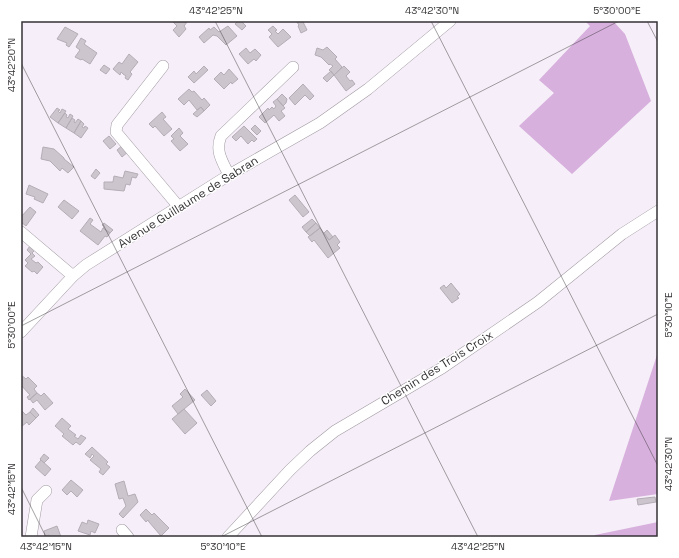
<svg xmlns="http://www.w3.org/2000/svg" width="679" height="558" viewBox="0 0 679 558" font-family="'Space Grotesk',sans-serif">
  <style>
    .green { fill: #d7b0dd }
    .building { fill: #ccc5ce; stroke: #b5adb6 }
    .lines { fill: none; stroke-linecap: round; stroke-linejoin: round }
    .minor-casing { stroke: #a099a1; stroke-width: 12 }
    .minor { stroke: #fff; stroke-width: 11 }
    .ticks { fill: none; stroke: #353235; stroke-width: 1; stroke-opacity: 0.45 }
    .labels { text-anchor: middle; dominant-baseline: central; stroke-width: 3; stroke-linejoin: round; paint-order: stroke }
    .street-label { font-size: 12px; fill: #353235; stroke: #fff }
    .neatline { fill: none; stroke: #353235; stroke-width: 1.5 }
    .ticks-label { font-size: 10px; text-anchor: middle; fill: #353235 }
  </style>
  <rect width="100%" height="100%" fill="#f6eef8"/>
  <!-- green -->
  <path class="green" d="M585,21H613L625,34L651,101L572,174L519,126L554,93L539,80L590,26Z
    M658,352V494L609,501Z
    M658,522V537H594L595,535Z"/>
  <!-- building -->
  <path class="building" d="M172,21L187,22L184,26L186,29L179,37L173,30L177,26Z
    M238,21H241L246,26L242,30L235,24Z
    M296,21H305L303,22L307,30L301,33L298,26L299,25Z
    M228,26L237,36L226,45L217,36L213,35L204,43L199,37L209,28L210,30L214,27L219,32Z
    M273,26L277,30L275,31L278,34L283,29L291,37L278,47L269,37L272,34L268,30Z
    M65,27L78,34L69,47L66,45L67,43L57,39Z
    M81,38L86,41L84,44L97,53L90,64L82,59L81,60L75,57L80,50L76,47Z
    M327,47L337,57L335,59L342,67L334,75L329,70L333,66L330,64L329,65L321,57L315,55L317,48L323,50Z
    M246,48L250,53L255,49L261,55L256,61L254,59L248,64L239,54Z
    M129,54L138,62L130,72L132,74L128,80L125,78L126,76L123,74L121,72L120,75L113,69L119,62L122,64Z
    M104,65L110,69L106,74L100,70Z
    M204,66L208,70L194,83L188,77L194,71L196,74Z
    M344,66L350,72L346,76L350,81L352,80L355,84L346,91L334,75Z
    M229,69L238,79L232,84L231,82L224,89L214,79L221,72L224,75Z
    M331,71L334,75L327,82L323,78Z
    M303,84L314,96L310,100L305,95L295,105L289,98Z
    M189,89L192,92L194,91L202,100L204,98L210,105L204,111L201,107L197,110L189,100L184,105L178,99Z
    M282,94L287,99L286,103L283,106L277,99Z
    M277,99L285,108L281,111L285,116L279,121L274,115L265,123L259,117L268,108L269,110L272,107L274,109L276,106L273,102Z
    M201,107L204,111L197,117L193,114Z
    M57,108L60,110L58,111L60,113L62,109L66,111L58,123L50,117Z
    M162,112L166,117L163,119L172,129L164,136L155,126L153,128L149,124Z
    M65,113L67,115L66,117L68,118L70,114L73,116L66,128L58,123Z
    M72,118L75,120L74,122L75,123L78,119L81,121L74,133L66,128Z
    M81,121L84,124L82,127L84,128L85,126L88,128L81,138L74,133Z
    M255,125L261,131L257,135L251,129Z
    M244,126L257,139L254,142L252,140L248,144L241,136L236,141L232,137Z
    M179,128L183,133L180,136L188,144L180,151L171,141L174,139L171,136Z
    M109,136L116,144L110,149L103,141Z
    M123,145L129,151L122,157L117,150Z
    M43,147L54,149L64,158V159L74,167L68,173L62,168L60,171L50,161L41,159Z
    M96,169L100,173L95,179L91,176Z
    M125,171L138,174L136,178L132,177L130,185L126,184L124,191L104,189V182H113L114,176L123,178Z
    M29,185L48,194L43,203L34,199L35,197L26,194Z
    M295,195L309,212L303,217L289,200Z
    M64,200L79,211L72,219L58,207Z
    M30,207L36,212L26,226L21,222V217Z
    M90,218L93,220L90,224L101,232L103,228L110,233L107,237L105,236L98,245L80,231Z
    M312,219L316,223L306,232L302,227Z
    M104,223L113,230L110,233L103,228L104,227L102,225Z
    M316,223L320,228L310,236L306,232Z
    M320,228L329,240L335,235L340,242L337,245L340,248L328,258L314,240L312,242L308,237Z
    M327,230L333,237L329,240L324,233Z
    M30,246L35,250L32,253L35,256L31,259L36,263L38,262L43,267L37,274L34,271L32,272L25,266L28,263L25,260L31,254L27,250Z
    M451,283L460,294L457,297L459,298L452,303L440,288L444,285L446,288Z
    M21,375L26,379L28,377L37,386L34,389L37,393L29,400L27,397L30,395L21,385Z
    M185,389L195,400L178,414L172,406L183,397L180,394Z
    M207,390L216,401L211,406L201,395Z
    M37,393L41,396L44,393L53,403L45,410L37,400L33,403L30,399Z
    M33,408L39,415L36,418L30,412Z
    M184,409L197,423L185,434L172,419Z
    M21,410L26,415L30,412L36,418L29,425L27,422L21,427Z
    M62,418L71,426L68,429L76,435L74,436L78,439L81,435L86,438L80,445L76,442L73,445L62,436L64,434L55,426Z
    M92,447L108,462L106,464L110,467L103,475L99,472L101,469L90,460L94,456L92,454L90,458L85,454Z
    M44,454L49,458L44,463L40,459Z
    M41,460L51,469L45,476L35,467Z
    M71,480L83,490L77,497L71,491L67,495L62,490Z
    M124,481L128,496L135,494L138,502L123,518L119,514L126,506L123,498L119,499L115,484Z
    M655,497L656,502L638,505L637,499Z
    M146,509L152,515L154,513L169,528L161,536L149,522L148,520L146,522L140,515Z
    M88,520L99,524L95,533L91,531L90,535L78,531L82,522L87,524Z
    M57,526L61,537H50L49,535L45,536L44,531Z"/>
  <g class="lines">
    <defs>
      <path id="minor" d="M163,66L117,125L116,132L179,207
        M229,175C222,161 215,151 221,136L293,67
        M21,232L73,276
        M21,332L73,276L86,265L229,175L320,123L368,89L450,21
        M122,530L128,537
        M31,537L37,500L46,491
        M228,537L290,470L310,451L335,431L442,368L538,302L622,234L658,211"/>
    </defs>
    <!-- minor casing -->
    <use href="#minor" class="minor-casing"/>
    <!-- minor -->
    <use href="#minor" class="minor"/>
  </g>
  <!-- ticks -->
  <path class="ticks" d="M215,21L478,537M431,21L658,466M647,21L658,42M21,63L262,537M21,326L619,21M21,487L46,537M221,537L658,314"/>
  <g class="labels">
    <!-- street labels -->
    <g class="street-label">
      <text transform="translate(188 202) rotate(-32)">Avenue Guillaume de Sabran</text>
      <text transform="translate(437 368) rotate(-32)">Chemin des Trois Croix</text>
    </g>
  </g>
  <!-- border -->
  <rect width="679" height="558" fill="none" stroke="#ffffff" stroke-width="44"/>
  <rect x="22" y="22" width="635" height="514" class="neatline"/>
  <g class="ticks-label">
    <text x="216" y="14">43°42'25"N</text>
    <text x="432" y="14">43°42'30"N</text>
    <text x="617" y="14">5°30'00"E</text>
    <text transform="translate(11 65) rotate(-90)" y="4">43°42'20"N</text>
    <text transform="translate(668 315) rotate(-90)" y="4">5°30'10"E</text>
    <text transform="translate(11 325) rotate(-90)" y="4">5°30'00"E</text>
    <text transform="translate(668 464) rotate(-90)" y="4">43°42'30"N</text>
    <text transform="translate(11 489) rotate(-90)" y="4">43°42'15"N</text>
    <text x="46" y="550">43°42'15"N</text>
    <text x="223" y="550">5°30'10"E</text>
    <text x="478" y="550">43°42'25"N</text>
  </g>
</svg>
